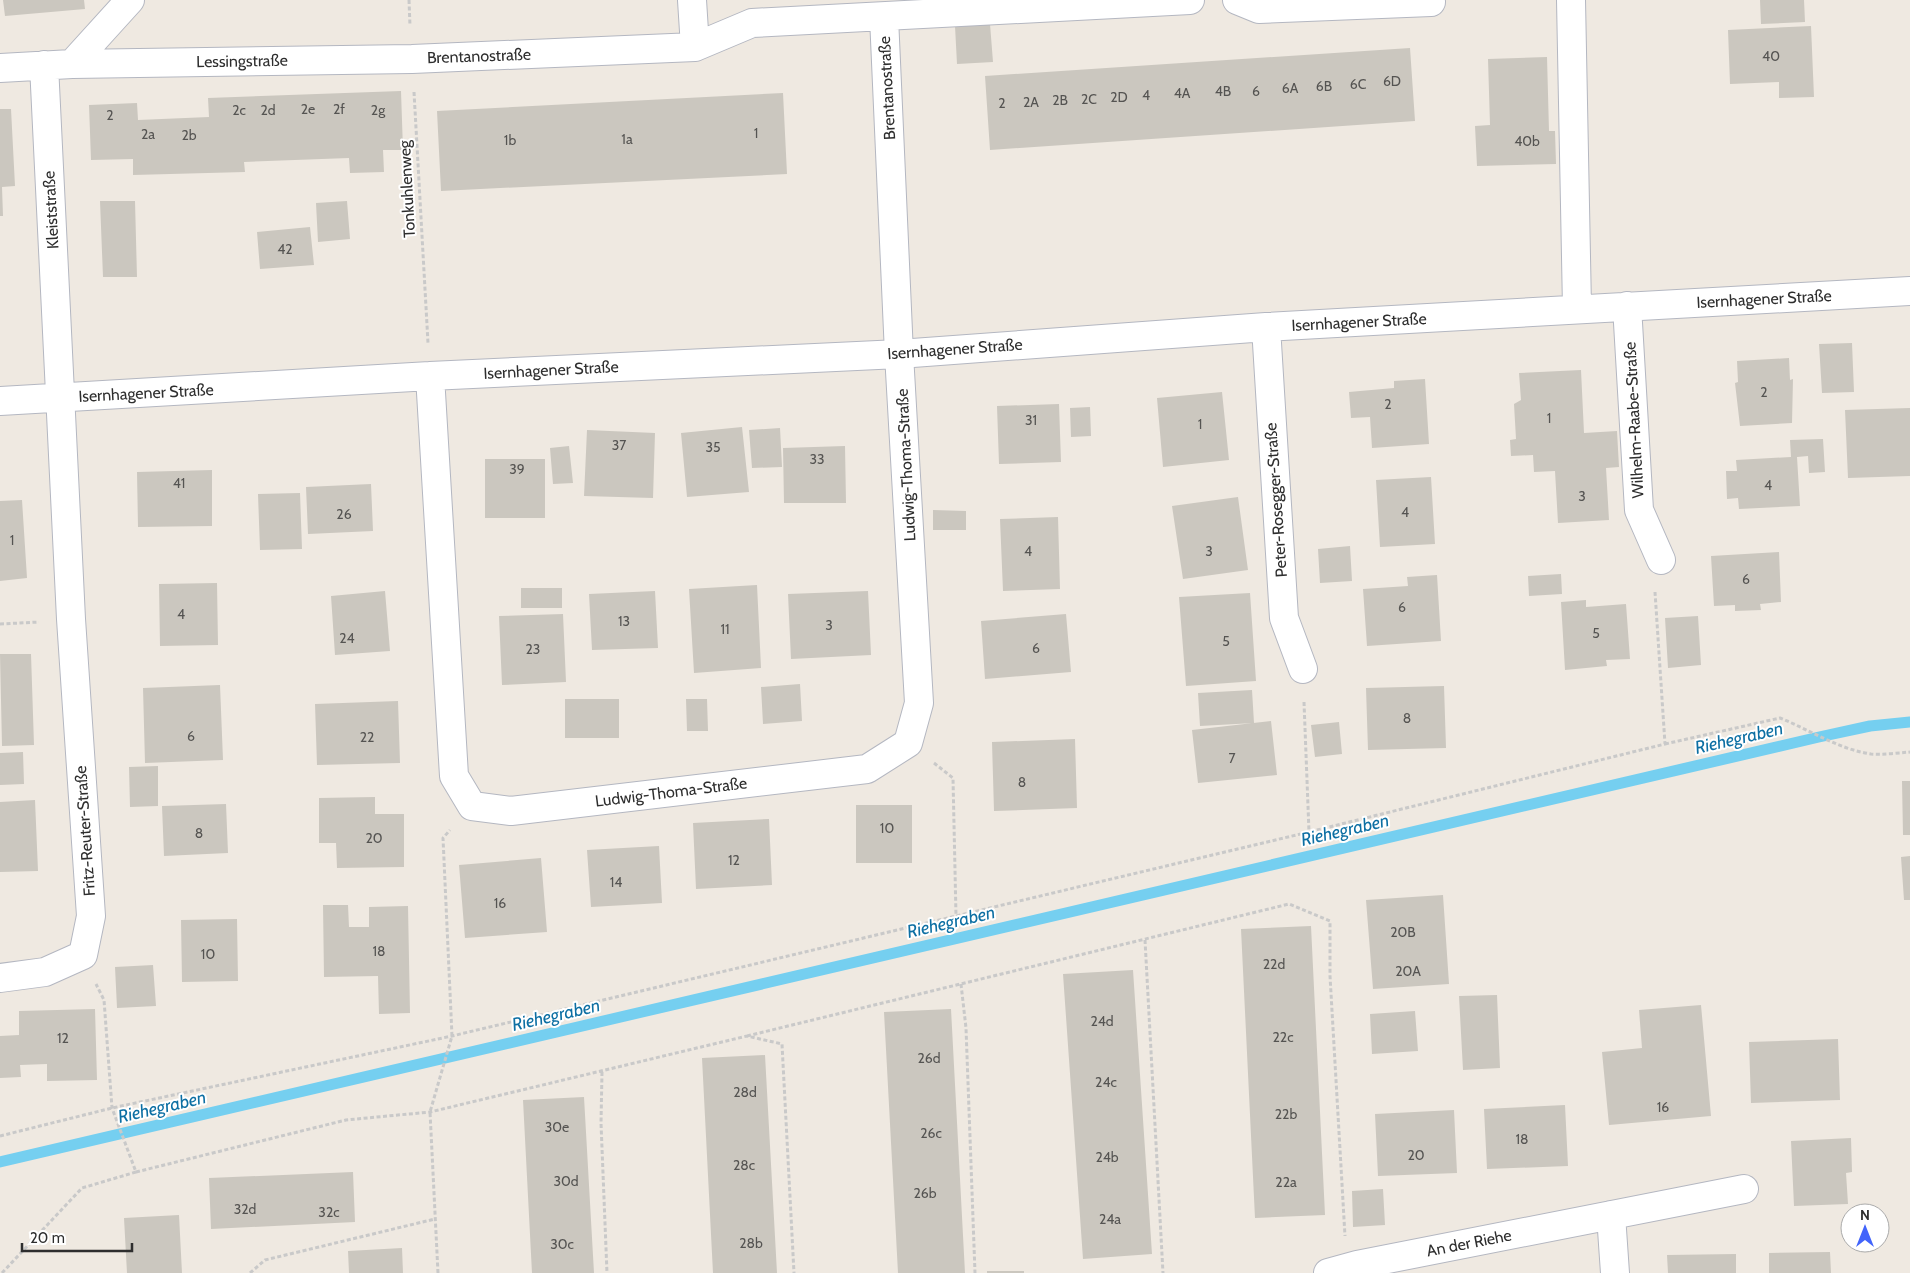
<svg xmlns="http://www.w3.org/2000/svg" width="1910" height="1273" viewBox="0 0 1910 1273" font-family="Cabin,sans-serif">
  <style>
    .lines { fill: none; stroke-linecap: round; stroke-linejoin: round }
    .stream { stroke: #75cff0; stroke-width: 11 }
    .building { fill: #cbc7bf }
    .minor-casing { stroke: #b4b7c1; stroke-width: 30 }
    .path { stroke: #c9c9c9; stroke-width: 3; stroke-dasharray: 4 2.5; stroke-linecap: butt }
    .minor { stroke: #fff; stroke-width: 28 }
    .labels { text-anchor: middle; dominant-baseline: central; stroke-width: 4; stroke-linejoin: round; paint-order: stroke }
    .number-label { font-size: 14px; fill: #555452 }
    .street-label { font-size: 16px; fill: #2e2e2e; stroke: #fff }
    .water-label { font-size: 18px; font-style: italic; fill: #0d6fa3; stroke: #fff }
  </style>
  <rect width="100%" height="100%" fill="#efe9e1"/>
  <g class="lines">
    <!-- stream -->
    <path class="stream" d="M0,1162L1819,737L1870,726L1910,722"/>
  </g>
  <!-- building -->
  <path class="building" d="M3,0H84L85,9L5,16Z
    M1760,0H1804L1805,22L1761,24Z
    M990,24L993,62L957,64L955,26Z
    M1811,26L1814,97L1779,98V82L1730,84L1728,30Z
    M1410,48L1415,121L990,150L985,76Z
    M1547,57L1549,131H1555L1556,164L1477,166L1475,126L1490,125L1488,59Z
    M401,91L403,150H383L384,172L350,173L349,158L244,162L245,172L133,175V159L91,160L89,105L137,103L138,120L209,117L208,98Z
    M783,93L787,174L441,191L437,111Z
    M0,109H11L15,186L2,187L3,216H0Z
    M100,201H135L137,277H103Z
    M347,201L350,239L318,242L316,203Z
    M310,227L314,265L260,269L257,232Z
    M1852,343L1854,392L1822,393L1819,344Z
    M1789,358L1790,380L1793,379L1792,423L1740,426L1735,383L1738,382L1737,361Z
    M1581,370L1584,433L1617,431L1619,467L1606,468L1609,520L1558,523L1555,471L1534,472L1533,455L1511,456L1510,440L1516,439L1514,404L1521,400L1519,373Z
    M1425,379L1429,444L1372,448L1370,417L1351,418L1349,392L1394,388V381Z
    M1222,392L1229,460L1163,467L1157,398Z
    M1059,404L1061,462L999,464L997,406Z
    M1090,407L1091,436L1071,437L1070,408Z
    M1910,408V476L1848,478L1845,410Z
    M742,427L749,492L687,497L681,433Z
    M780,428L782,467L752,468L749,430Z
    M587,430L655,433L653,498L584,496Z
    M1823,439L1825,472L1809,473L1808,456L1797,457L1800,506L1739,509L1738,498L1727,499L1726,471H1737L1736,460L1791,457L1790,440Z
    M569,446L573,483L553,484L550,448Z
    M845,446L846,503H784L783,448Z
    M485,459H545V518H485Z
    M212,470V526L138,527L137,472Z
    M1431,477L1435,544L1380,547L1376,480Z
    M371,484L373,531L308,534L306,487Z
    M300,493L302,549L260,550L258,494Z
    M1238,497L1248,570L1183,579L1172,506Z
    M22,500L27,578L0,581V501Z
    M933,510L966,511V530H933Z
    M1058,517L1060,589L1003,591L1000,519Z
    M1350,546L1352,581L1320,583L1318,549Z
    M1779,552L1781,602L1760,604L1761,610L1735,611V605L1714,606L1711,556Z
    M1561,574L1562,594L1529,596L1528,576Z
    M1437,575L1441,641L1367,646L1363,589L1408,586L1407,577Z
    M217,583L218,645L160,646L159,584Z
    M757,585L761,668L694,673L689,589Z
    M521,588H562V608H521Z
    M385,591L390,651L335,655L331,596Z
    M655,591L658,648L592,650L589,594Z
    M868,591L871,655L791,659L788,594Z
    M1250,593L1256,681L1186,686L1179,597Z
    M1586,600V607L1626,604L1630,659L1606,660L1607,666L1565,670L1561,602Z
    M563,614L566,682L502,685L499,616Z
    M1066,614L1071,672L985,679L981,621Z
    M1698,616L1701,665L1668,668L1665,618Z
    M0,654H31L34,745L2,746Z
    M800,684L802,721L763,724L761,687Z
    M220,685L223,760L145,763L143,688Z
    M1444,686L1446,748L1368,750L1366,688Z
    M1252,690L1254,723L1200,726L1198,693Z
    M565,699H619V738H565Z
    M686,699H707L708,731H687Z
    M398,701L400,763L317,765L315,704Z
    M1271,721L1277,775L1198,783L1192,730Z
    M1339,722L1342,754L1315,757L1311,725Z
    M1075,739L1077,808L994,811L992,742Z
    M23,752L24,784L0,785V753Z
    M158,766V806L130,807L129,767Z
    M1902,781H1910V835H1903Z
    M375,797V814H404V867L337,868L336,843H319V798Z
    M35,800L38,871L0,872V802Z
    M226,804L228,853L164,856L162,806Z
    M856,805H912V863H856Z
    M769,819L772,885L696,889L693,823Z
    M659,846L662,903L591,907L587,850Z
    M1910,856V900H1904L1901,857Z
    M541,858L547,932L465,938L459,865Z
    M1443,895L1449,984L1373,989L1366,900Z
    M323,905H348L349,927H369V907L408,906L410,1013L379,1014L378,976L324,977Z
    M237,919L238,981L182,982L181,920Z
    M1311,926L1325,1215L1255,1218L1241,929Z
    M153,965L156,1006L117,1008L115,967Z
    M1133,970L1152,1254L1083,1259L1063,974Z
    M1497,995L1500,1068L1463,1070L1459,996Z
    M1701,1005L1711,1116L1609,1125L1602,1052L1642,1048L1639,1010Z
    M95,1009L97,1080L47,1081V1064L20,1065L21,1077L0,1078V1036L19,1035V1011Z
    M951,1009L965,1273H898L884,1012Z
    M1415,1011L1418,1051L1372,1054L1370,1014Z
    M1838,1039L1840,1100L1751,1103L1749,1042Z
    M765,1055L777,1273H713L702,1058Z
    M584,1097L594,1273H532L523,1100Z
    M1565,1105L1568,1166L1487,1169L1484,1109Z
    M1454,1110L1457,1173L1378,1176L1375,1114Z
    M1851,1138L1852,1172L1846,1173L1848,1204L1794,1206L1791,1141Z
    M353,1172L355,1222L211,1229L209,1178Z
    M1383,1189L1385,1225L1353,1227L1352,1191Z
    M179,1215L182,1273H127L124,1218Z
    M402,1248L403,1273H349L348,1251Z
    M1830,1252L1831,1273H1769V1253Z
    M1736,1254V1273H1668L1667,1255Z
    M987,1271H1024V1273H987Z"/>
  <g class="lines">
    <defs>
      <path id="minor" d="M692,0L695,47
        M1237,0L1259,9L1431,2
        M1571,0L1577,308
        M72,64L130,0
        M0,68L72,64L412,59L695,47L752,23L1190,0
        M1627,306L1639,510L1661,560
        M1266,327L1284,618L1303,669
        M430,376L454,776L472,806L511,811L867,769L908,743L919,703L899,354L884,17
        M0,401L430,376L899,354L1266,327L1910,291
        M0,978L45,972L83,955L91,916L71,619L44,65
        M1611,1215L1615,1273
        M1328,1273L1357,1265L1744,1189"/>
    </defs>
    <!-- minor casing -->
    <use href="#minor" class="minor-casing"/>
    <!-- path -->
    <path class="path" d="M409,0L410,26
      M414,92L428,343
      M0,624L39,622
      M1304,702L1309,832
      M1665,744L1780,718C1810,730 1838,749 1871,754C1883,755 1898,753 1910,752
      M934,763L953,778L956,916
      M1145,940L1163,1273
      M961,984L966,1028L975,1273
      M747,1036L1289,904L1330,921V976L1345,1236
      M602,1072L601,1123L607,1273
      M0,1136L112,1108L452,1036L1309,832L1665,744L1655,592
      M136,1172L346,1120L430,1112L747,1036L782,1044L794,1273
      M2,1273L82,1188L136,1172L112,1108L104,1000L96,984
      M250,1273L265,1260L435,1219
      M438,1273L430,1112L452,1036L443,838L450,830"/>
    <!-- minor -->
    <use href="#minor" class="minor"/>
  </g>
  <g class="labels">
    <!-- number labels -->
    <g class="number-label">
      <text x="1771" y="56">40</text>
      <text x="1392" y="81">6D</text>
      <text x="1358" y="84">6C</text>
      <text x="1324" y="86">6B</text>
      <text x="1290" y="88">6A</text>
      <text x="1223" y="91">4B</text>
      <text x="1256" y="91">6</text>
      <text x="1182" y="93">4A</text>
      <text x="1146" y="95">4</text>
      <text x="1119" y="97">2D</text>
      <text x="1089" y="99">2C</text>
      <text x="1060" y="100">2B</text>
      <text x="1031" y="102">2A</text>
      <text x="1002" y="103">2</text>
      <text x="308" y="109">2e</text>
      <text x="339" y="109">2f</text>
      <text x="239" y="110">2c</text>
      <text x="268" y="110">2d</text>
      <text x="378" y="110">2g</text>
      <text x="110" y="115">2</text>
      <text x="756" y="133">1</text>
      <text x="148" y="134">2a</text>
      <text x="189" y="135">2b</text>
      <text x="627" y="139">1a</text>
      <text x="510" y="140">1b</text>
      <text x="1527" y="141">40b</text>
      <text x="285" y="249">42</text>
      <text x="1764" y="392">2</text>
      <text x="1388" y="404">2</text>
      <text x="1549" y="418">1</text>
      <text x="1031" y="420">31</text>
      <text x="1200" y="424">1</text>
      <text x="619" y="445">37</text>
      <text x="713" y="447">35</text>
      <text x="817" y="459">33</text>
      <text x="517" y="469">39</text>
      <text x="179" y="483">41</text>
      <text x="1768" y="485">4</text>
      <text x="1582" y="496">3</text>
      <text x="1405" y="512">4</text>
      <text x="344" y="514">26</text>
      <text x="12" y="540">1</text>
      <text x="1028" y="551">4</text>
      <text x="1209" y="551">3</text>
      <text x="1746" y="579">6</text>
      <text x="1402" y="607">6</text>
      <text x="181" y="614">4</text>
      <text x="624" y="621">13</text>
      <text x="829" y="625">3</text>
      <text x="725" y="629">11</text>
      <text x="1596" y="633">5</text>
      <text x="347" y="638">24</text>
      <text x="1226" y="641">5</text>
      <text x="1036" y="648">6</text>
      <text x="533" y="649">23</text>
      <text x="1407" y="718">8</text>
      <text x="191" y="736">6</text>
      <text x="367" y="737">22</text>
      <text x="1232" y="758">7</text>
      <text x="1022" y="782">8</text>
      <text x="887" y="828">10</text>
      <text x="199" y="833">8</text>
      <text x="374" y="838">20</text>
      <text x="734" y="860">12</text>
      <text x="616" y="882">14</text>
      <text x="500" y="903">16</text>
      <text x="1403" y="932">20B</text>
      <text x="379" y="951">18</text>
      <text x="208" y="954">10</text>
      <text x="1274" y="964">22d</text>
      <text x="1408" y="971">20A</text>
      <text x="1102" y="1021">24d</text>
      <text x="1283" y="1037">22c</text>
      <text x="63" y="1038">12</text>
      <text x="929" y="1058">26d</text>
      <text x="1106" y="1082">24c</text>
      <text x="745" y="1092">28d</text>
      <text x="1663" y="1107">16</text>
      <text x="1286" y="1114">22b</text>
      <text x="557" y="1127">30e</text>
      <text x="931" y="1133">26c</text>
      <text x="1522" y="1139">18</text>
      <text x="1416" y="1155">20</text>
      <text x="1107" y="1157">24b</text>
      <text x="744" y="1165">28c</text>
      <text x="566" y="1181">30d</text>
      <text x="1286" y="1182">22a</text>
      <text x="925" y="1193">26b</text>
      <text x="245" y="1209">32d</text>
      <text x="329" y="1212">32c</text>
      <text x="1110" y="1219">24a</text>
      <text x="751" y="1243">28b</text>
      <text x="562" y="1244">30c</text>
    </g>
    <!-- street labels -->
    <g class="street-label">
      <text transform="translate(479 56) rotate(-2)">Brentanostraße</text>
      <text transform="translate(242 61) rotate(-1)">Lessingstraße</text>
      <text transform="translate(887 88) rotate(-93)">Brentanostraße</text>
      <text transform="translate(407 189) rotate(-93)">Tonkuhlenweg</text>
      <text transform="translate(51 210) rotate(-93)">Kleiststraße</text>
      <text transform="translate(1764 299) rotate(-3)">Isernhagener Straße</text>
      <text transform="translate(1359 322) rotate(-3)">Isernhagener Straße</text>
      <text transform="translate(955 349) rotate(-4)">Isernhagener Straße</text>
      <text transform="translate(551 370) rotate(-3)">Isernhagener Straße</text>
      <text transform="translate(146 393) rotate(-3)">Isernhagener Straße</text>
      <text transform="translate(1634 420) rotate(-93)">Wilhelm-Raabe-Straße</text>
      <text transform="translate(906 465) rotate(-93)">Ludwig-Thoma-Straße</text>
      <text transform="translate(1276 500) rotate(-94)">Peter-Rosegger-Straße</text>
      <text transform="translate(671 792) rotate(-7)">Ludwig-Thoma-Straße</text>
      <text transform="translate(85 831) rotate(-94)">Fritz-Reuter-Straße</text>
      <text transform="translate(1469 1243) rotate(-11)">An der Riehe</text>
    </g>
    <!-- water labels -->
    <g class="water-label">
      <text transform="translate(1739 738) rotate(-13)">Riehegraben</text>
      <text transform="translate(1345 830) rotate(-13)">Riehegraben</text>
      <text transform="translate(951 922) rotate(-13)">Riehegraben</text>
      <text transform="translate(556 1015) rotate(-13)">Riehegraben</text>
      <text transform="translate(162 1107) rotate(-13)">Riehegraben</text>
    </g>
  </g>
  <!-- north arrow -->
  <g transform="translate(1865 1228)"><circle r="24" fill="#ffffff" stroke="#ababab"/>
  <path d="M0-4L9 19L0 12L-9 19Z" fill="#4264fb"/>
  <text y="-8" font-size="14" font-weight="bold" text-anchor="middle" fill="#2e2e2e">N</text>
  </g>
  <!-- scale -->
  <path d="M22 1243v8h110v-8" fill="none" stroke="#2e2e2e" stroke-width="2.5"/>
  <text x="30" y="1243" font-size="15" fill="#2e2e2e" stroke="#ffffff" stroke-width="4" paint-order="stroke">20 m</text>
</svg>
